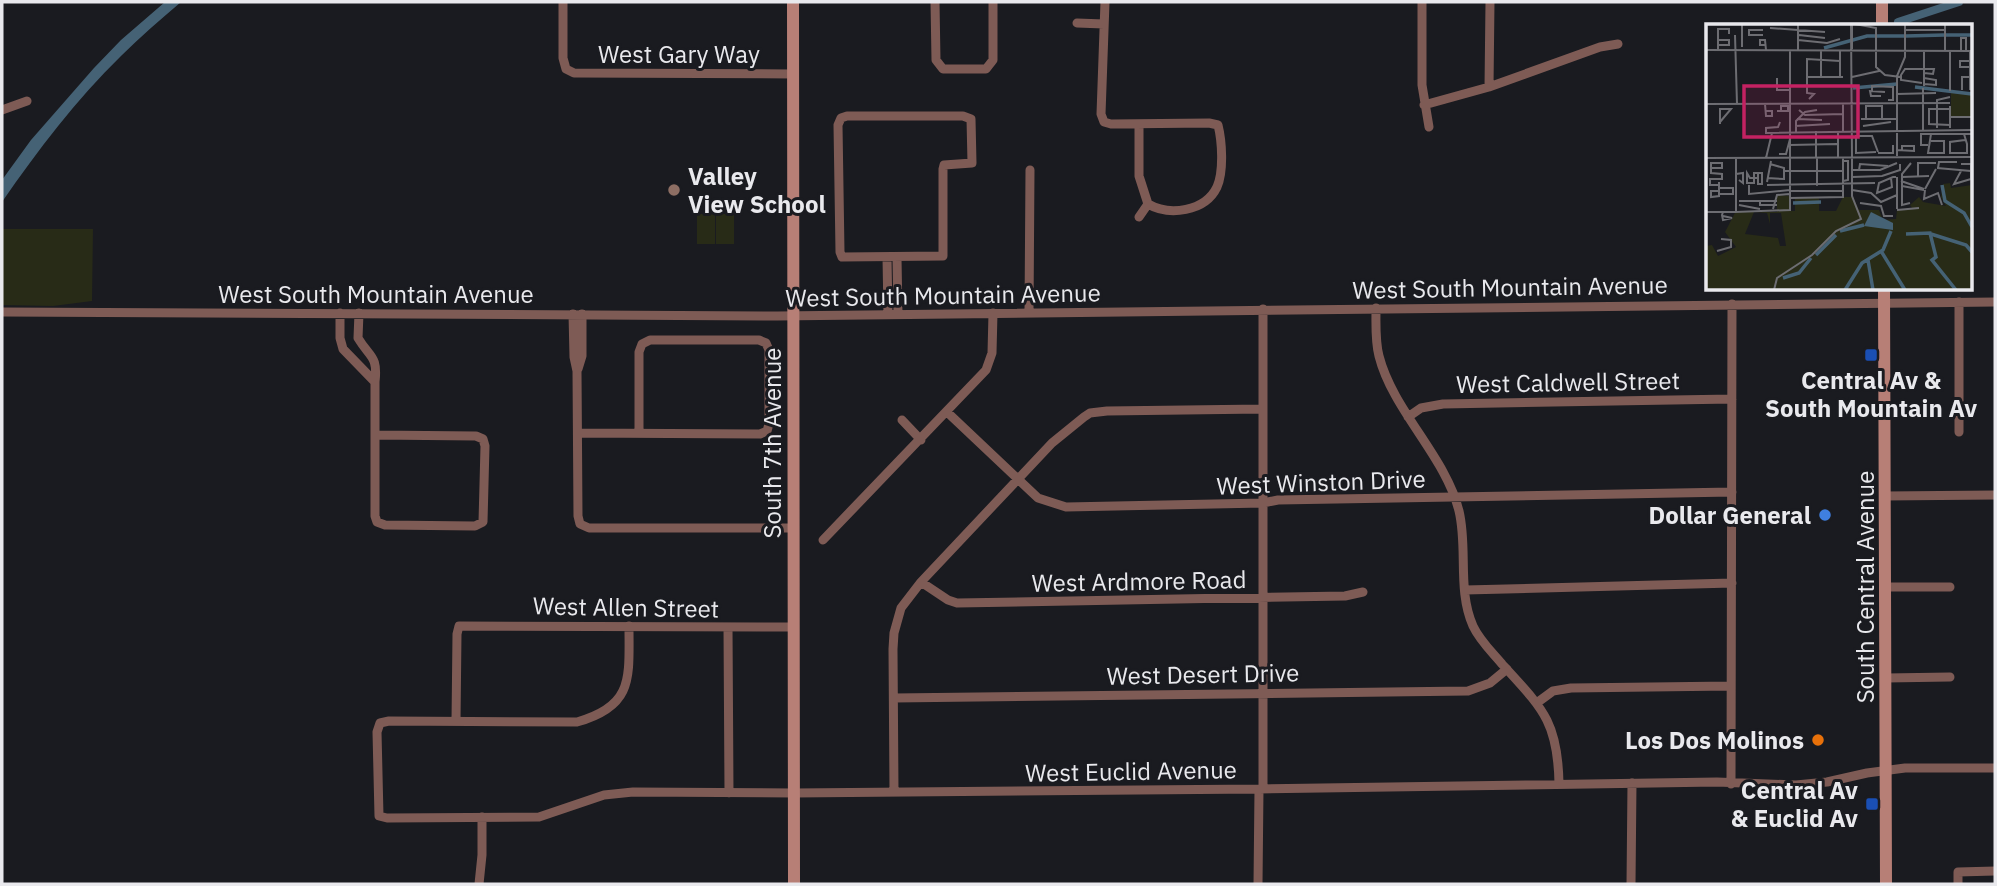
<svg xmlns="http://www.w3.org/2000/svg" width="1997" height="886" viewBox="0 0 1997 886" font-family="'IBM Plex Sans',sans-serif">
  <style>
    .green { fill: #282b17 }
    .water { fill: #456275 }
    .lines { fill: none; stroke-linecap: round; stroke-linejoin: round }
    .canal { stroke: #456275; stroke-width: 8 }
    .street { stroke: #7e5b55; stroke-width: 9 }
    .secondary { stroke: #b77f76; stroke-width: 12 }
    .education-dot { fill: #8d6e63; stroke: #1a1b20; stroke-width: 2.5 }
    .transit-dot { fill: #1a4fb4; stroke: #1a1b20; stroke-width: 2.5 }
    .shop-dot { fill: #3f7fe0; stroke: #1a1b20; stroke-width: 2.5 }
    .food-dot { fill: #e8710a; stroke: #1a1b20; stroke-width: 2.5 }
    .labels { text-anchor: middle; dominant-baseline: central; stroke-width: 6; stroke-linejoin: round; paint-order: stroke }
    .street-label { font-size: 24px; fill: #e9e9ed; stroke: #1a1b20 }
    .poi-label { font-size: 24px; font-weight: bold; fill: #e9e9ed; stroke: #1a1b20; text-anchor: end }
    .inset-river { fill: none; stroke: #456275; stroke-width: 3.5 }
    .inset-road { fill: none; stroke: #6d6d72; stroke-width: 2 }
    .view { fill: #c42262; fill-opacity: 0.15; stroke: #c42262; stroke-width: 3.5 }
    .inset-edge { fill: none; stroke: #e9e9ed; stroke-width: 3.5 }
  </style>
  <rect width="100%" height="100%" fill="#1a1b20"/>
  <!-- green -->
  <path class="green" d="M697,214H715V244H697Z
    M716,214H734V244H716Z
    M2,229H93L92,301L53,306L2,305Z"/>
  <!-- water -->
  <path class="water" d="M165,2H181C161,19 140,37 121,56C76,100 38,150 2,202V180L31,140L94,68L121,40Z"/>
  <g class="lines">
    <!-- canal -->
    <path class="canal" d="M1898,22L1959,2"/>
    <!-- street -->
    <path class="street" d="M563,2V58L566,69L574,73L793,74
      M935,2L936,60L943,69H986L993,60V2
      M1105,2L1101,114L1104,122L1111,124L1209,123L1218,125C1222,141 1224,171 1217,187C1205,212 1169,216 1148,204
      M1422,2V85L1429,127
      M1077,23L1104,24
      M1489,87L1490,2
      M1424,105L1489,87L1600,47L1618,44
      M2,110L27,101
      M847,116H963L971,119L972,163L944,165L943,169V256L842,257L840,252L838,125L841,118Z
      M1139,124V176L1148,204
      M1139,217L1148,204
      M887,258L888,314
      M897,258L898,314
      M1959,302V432
      M1376,308C1376,324 1375,341 1379,356C1393,411 1446,457 1459,511C1468,548 1457,590 1473,626C1480,641 1492,652 1502,664C1542,708 1558,721 1559,784
      M1263,309V789
      M2,312L777,316L1995,302
      M340,313V338L343,349L375,382
      M359,313L358,338C370,358 378,355 375,382V516L377,522L385,525L475,526L483,522L485,446L483,439L476,436L376,435
      M1029,313L1030,170
      M573,314L574,357L577,371L578,516L580,524L589,528H794
      M578,369L582,356V314
      M947,412L1038,498L1066,507L1263,503L1278,500L1732,492
      M1408,417L1421,408L1443,404L1732,399
      M902,420L921,440
      M578,433L760,434L767,431L769,424V350L766,343L759,340H650L642,344L639,352V433
      M1885,496L1995,495
      M823,540L986,370L992,353L993,313
      M921,582L948,600L957,603L1345,596L1363,592
      M1886,587H1950
      M1465,590L1732,583
      M629,626C629,678 634,706 577,722L389,721L380,723L377,732L379,816L387,818L539,817L604,795L633,792L794,793L1259,789L1717,782L1796,785L1827,782L1867,773L1905,768H1995
      M728,627L729,793
      M1886,678L1950,677
      M894,698L1468,691L1490,683L1507,669
      M1538,702L1553,691L1571,688L1731,686
      M456,721L457,634L459,626L794,627
      M1731,784L1732,304
      M894,792L893,649L894,633L901,608L921,582L1052,443L1084,417L1090,413L1107,411L1262,409
      M479,884L482,855V817
      M1258,884L1259,789
      M1631,884L1632,783
      M1958,884V872L1995,871"/>
    <!-- secondary -->
    <path class="secondary" d="M793,2L794,884
      M1882,2V26
      M1884,289L1886,884"/>
  </g>
  <!-- markers -->
  <circle class="education-dot" cx="674" cy="190" r="7"/>
  <g class="transit-dot">
    <rect x="1864" y="348" width="14" height="14" rx="3.5"/>
    <rect x="1865" y="797" width="14" height="14" rx="3.5"/>
  </g>
  <circle class="shop-dot" cx="1825" cy="515" r="7"/>
  <circle class="food-dot" cx="1818" cy="740" r="7"/>
  <g class="labels">
    <!-- street labels -->
    <g class="street-label">
      <text x="679" y="54">West Gary Way</text>
      <text transform="translate(1510 287) rotate(-1)">West South Mountain Avenue</text>
      <text x="376" y="294">West South Mountain Avenue</text>
      <text transform="translate(943 295) rotate(-1)">West South Mountain Avenue</text>
      <text transform="translate(1568 382) rotate(-1)">West Caldwell Street</text>
      <text transform="translate(772 443) rotate(-90)">South 7th Avenue</text>
      <text transform="translate(1321 482) rotate(-2)">West Winston Drive</text>
      <text transform="translate(1139 581) rotate(-1)">West Ardmore Road</text>
      <text transform="translate(1865 587) rotate(-90)">South Central Avenue</text>
      <text transform="translate(626 607) rotate(1)">West Allen Street</text>
      <text transform="translate(1203 674) rotate(-1)">West Desert Drive</text>
      <text transform="translate(1131 771) rotate(-1)">West Euclid Avenue</text>
    </g>
    <!-- poi labels -->
    <g class="poi-label">
      <text x="688" y="176" text-anchor="start">Valley<tspan x="688" dy="28">View School</tspan></text>
      <text x="1871" y="380" text-anchor="middle">Central Av &amp;<tspan x="1871" dy="28">South Mountain Av</tspan></text>
      <text x="1811" y="515">Dollar General</text>
      <text x="1804" y="740">Los Dos Molinos</text>
      <text x="1858" y="790">Central Av<tspan x="1858" dy="28">&amp; Euclid Av</tspan></text>
    </g>
  </g>
  <!-- overview -->
  <g transform="translate(1706 24)">
    <rect width="266" height="266" fill="#1a1b20"/>
    <path d="M245,69L266,70V92H245ZM244,159L245,164L266,161V266H0V222L6,221L12,232L30,223L19,208L30,187L71,188V171L84,172V187H89V174H113V187H130L137,173H147L153,186H173L177,196L190,195L191,186L206,184L204,181L213,173L217,178L240,182L235,173L237,160ZM48,188L61,189L64,200V189H75L80,222H74L72,214L39,210Z" fill="#282b17" fill-rule="evenodd"/>
    <path d="M165,188L187,199V206L158,202Z" fill="#456275"/>
    <path class="inset-river" d="M240,11H266M200,12L238,11M118,24L161,12H198M209,63L266,70M147,64L191,60M236,161L239,177L258,189L266,203M87,179L115,178M134,207L158,201M200,210L224,209L230,233L226,236L250,266M225,210L260,221L266,228M175,227L199,266M110,231L130,211M162,236L167,266M77,254L93,249L105,234M139,266L156,239L177,226L185,207"/>
    <path class="inset-road" d="M36,0V23M92,0V26M145,0L146,133M149,0L170,4V43L179,51L195,53M64,4L119,8M199,6H239M29,11L31,80M57,11H43V6H57M93,11L119,14M92,16L121,19L134,15M12,21H23V16H12M59,21H54V16H59L60,26M146,25V0M0,26L266,27M12,26V5H23V10M115,26V53M239,26V0M244,26V67M255,26V14H260V26M264,43H254V37H264M101,53H137M101,53V69L108,70L103,75M134,53V26M146,53L173,47M71,54V66H84M218,54L230,56V61L218,60M101,56V35L134,37M216,59L195,56V51L199,45H228L227,50L218,49M218,62V27M217,64V106M256,66V53H264M264,66V27M166,67V62L187,63V76H182M191,70L230,69M175,72H165L164,67L179,68M0,80L244,79M59,80L60,92H66V87H60M93,86L99,91L137,90M71,87H82V82H75V87M244,93H266M91,95L116,96M155,95H191M160,95V82H176V95M14,98L25,85H14V100M74,98L72,103L60,104V109L266,106M244,101L223,100V85H244M89,102L124,100M157,102L185,98M231,104V76L244,73M244,104V82M110,107V133M132,107V133M137,107V80M90,108V97L99,88L111,86M225,110L222,129H238V117H225M258,110L261,120V129H244V118L259,116M84,121L131,120M222,121H215V110H266M191,126L208,127V122H196V126M170,128L150,129V112H166L172,128M172,129H187V121M73,130H80L84,115M191,132V52L199,33V0M111,133V162M0,134L266,133M30,134V188L84,186V26M60,134L66,109M137,137H142V156L137,157M255,140H265V155L248,160L255,147M5,144H16V139H5V149L16,150V155H4V161H13M231,144L265,147M232,144L233,138H251M146,146H174L191,139M153,146L154,140L182,142M78,147H137M30,150L37,149V159L33,156M212,152V139H230M146,153L176,152L194,146V140M191,153V185M196,153L223,152M52,154H44L41,149V159H48V149H56V160H52V149M61,154L78,155V144L64,140M185,154L186,163L171,169L173,159L187,153H190M195,157L218,165M61,158L65,137M43,161V170L84,166M61,161L169,159M196,162L218,166M219,165L230,145M146,166L165,169L175,178L191,171M219,166L218,175L232,169L236,181M13,167H5V173L13,172V158M84,167H137M13,170H27V164H13M84,174L137,173V133M33,177H71M54,177V181H71M154,179L175,182L178,192H187M204,179L196,181V150L205,139M33,181L54,185M67,185L71,171L83,170M191,186L213,184M0,188H30M17,188L16,191L17,196L26,194L17,192M11,227L25,223V216L15,215M68,266L71,254L106,231L130,207L155,195L146,172V133"/>
    <path class="view" d="M38,62H152V113H38Z"/>
    <rect width="266" height="266" class="inset-edge"/>
  </g>
  <!-- border -->
  <rect width="1997" height="886" fill="none" stroke="#e9e9ed" stroke-width="7"/>
</svg>
